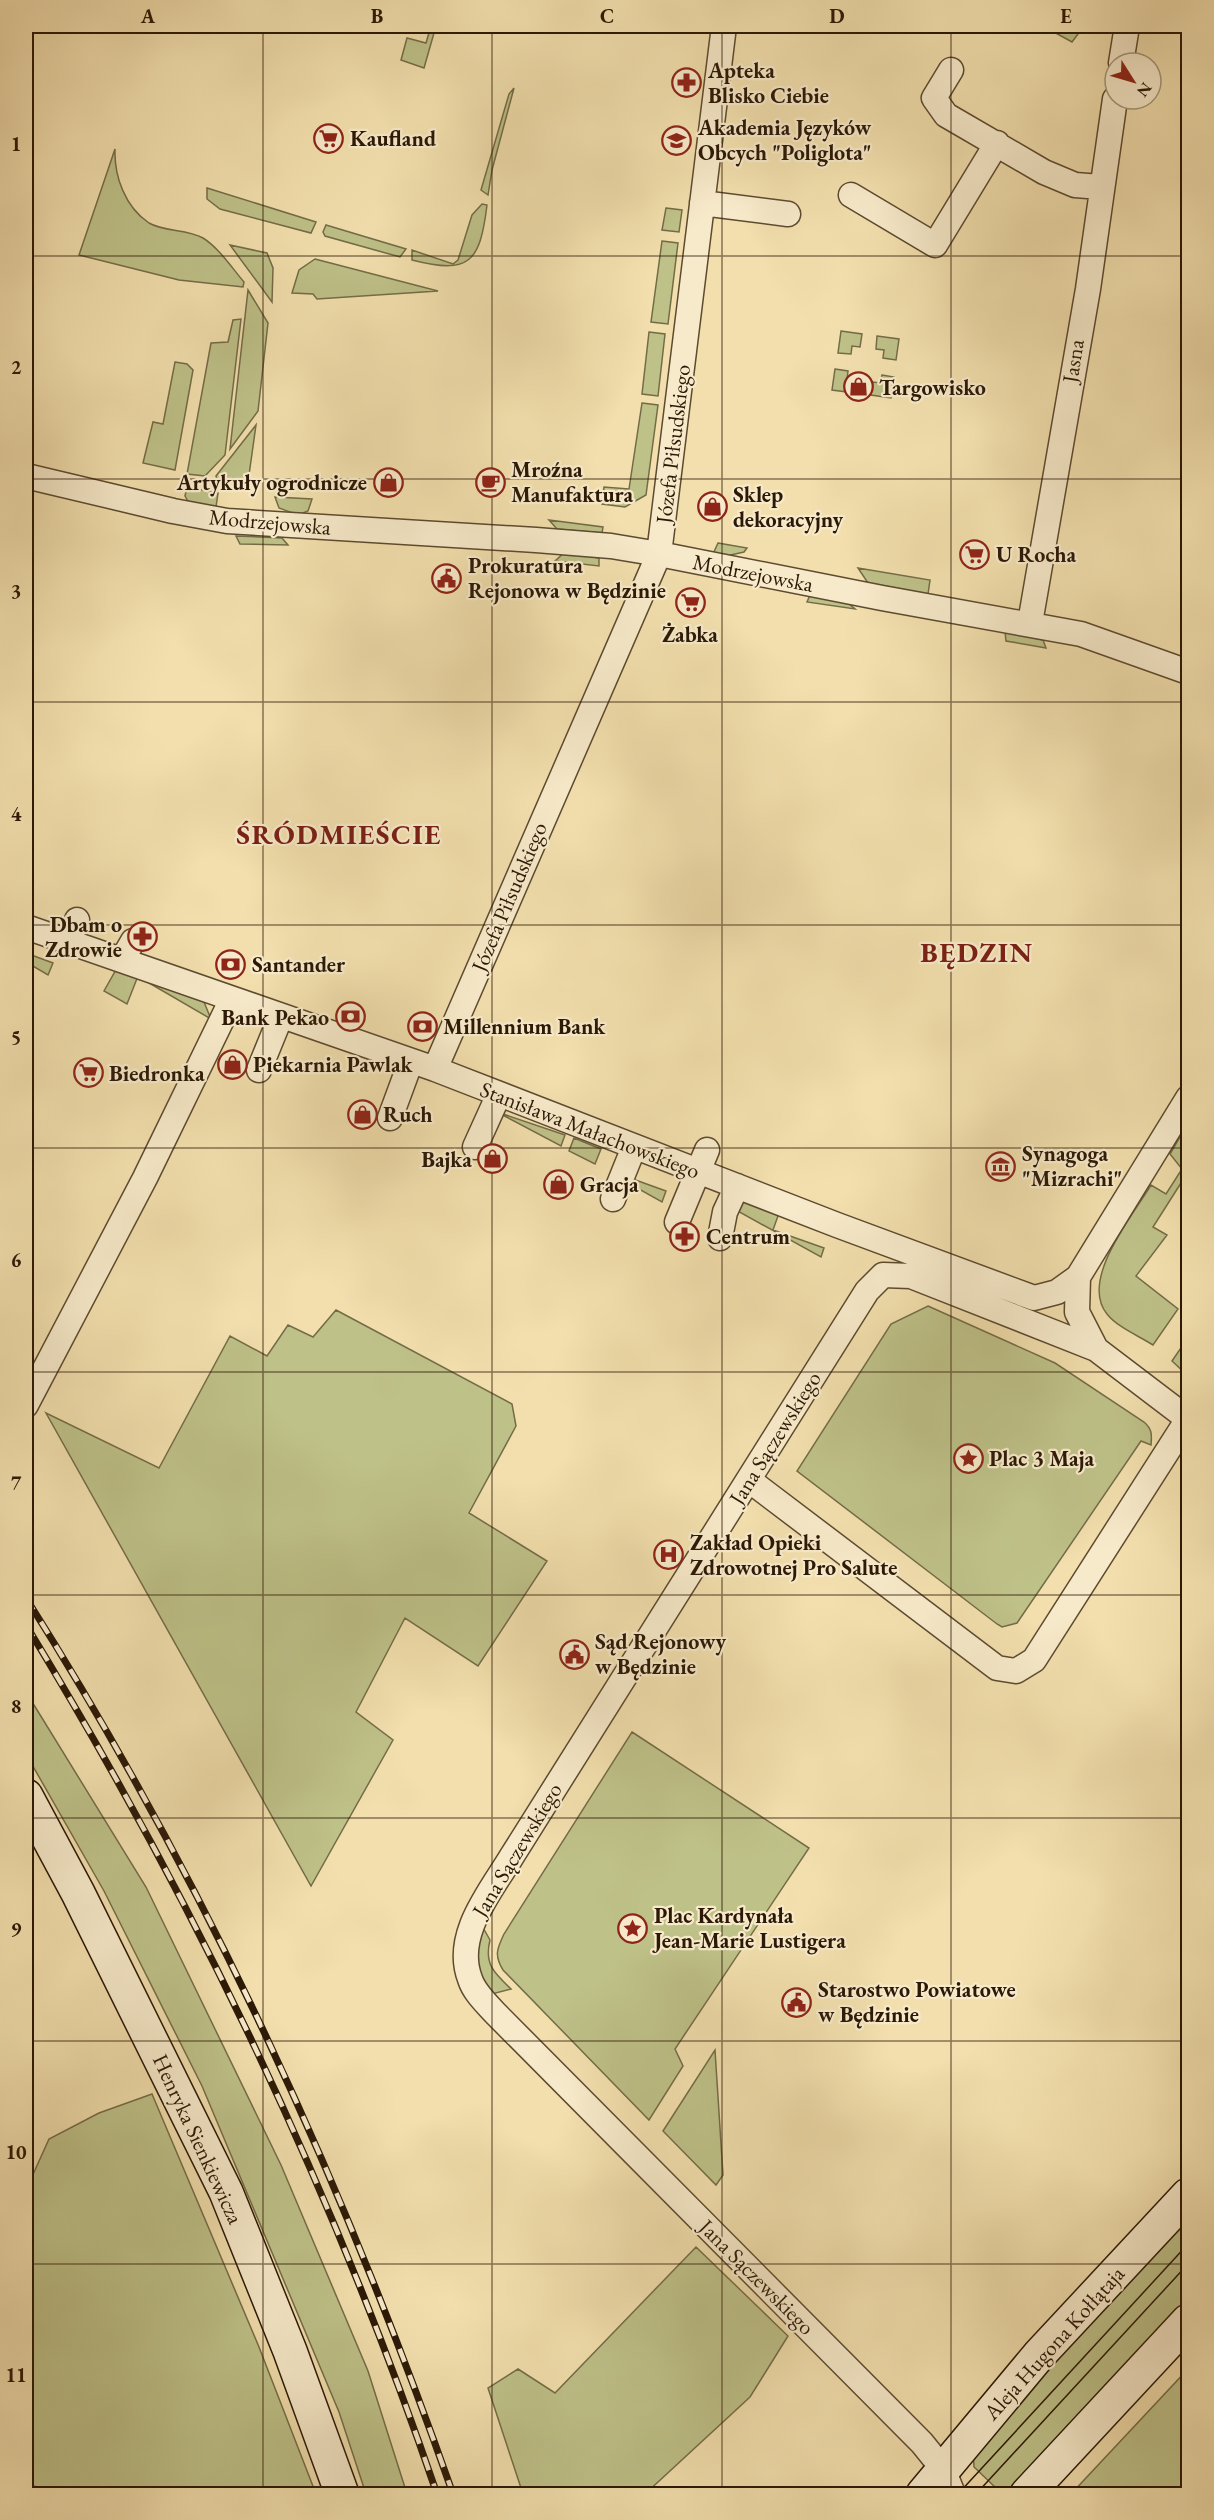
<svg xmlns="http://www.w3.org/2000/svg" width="1214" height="2520" viewBox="0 0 1214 2520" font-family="'EB Garamond',serif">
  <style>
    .green { fill: #bec188; stroke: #746c47; stroke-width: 1.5 }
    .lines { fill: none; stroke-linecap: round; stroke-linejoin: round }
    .street-casing { stroke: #5d4a30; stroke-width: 27 }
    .secondary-casing { stroke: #2b1806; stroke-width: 36 }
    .street { stroke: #f7eaca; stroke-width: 24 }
    .secondary { stroke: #f7eaca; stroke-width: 33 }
    .tram { stroke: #2b1806; stroke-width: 1.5 }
    .rail-casing { stroke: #2b1806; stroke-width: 7 }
    .rail { stroke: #f7eaca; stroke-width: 4.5; stroke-dasharray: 14; stroke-linecap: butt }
    .grid { fill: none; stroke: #2b1806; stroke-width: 1.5; stroke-opacity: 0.55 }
    .labels { text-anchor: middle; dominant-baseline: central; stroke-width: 4.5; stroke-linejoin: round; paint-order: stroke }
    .poi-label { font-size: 22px; font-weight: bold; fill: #2b1806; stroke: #f7eaca; text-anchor: start }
    .street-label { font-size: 22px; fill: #2b1806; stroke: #f7eaca }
    .district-label { font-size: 28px; font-weight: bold; letter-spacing: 1.5px; fill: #7a1f14; stroke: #f7eaca }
    .neatline { fill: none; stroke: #2b1806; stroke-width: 2 }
    .grid-label { font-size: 20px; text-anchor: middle; font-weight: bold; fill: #2b1806 }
  </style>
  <rect width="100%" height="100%" fill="#f2dfad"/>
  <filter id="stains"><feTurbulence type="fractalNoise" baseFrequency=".00333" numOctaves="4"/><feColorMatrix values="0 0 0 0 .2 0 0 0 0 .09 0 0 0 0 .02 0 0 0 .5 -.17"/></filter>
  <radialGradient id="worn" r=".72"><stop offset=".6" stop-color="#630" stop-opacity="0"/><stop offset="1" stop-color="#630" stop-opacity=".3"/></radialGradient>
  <!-- green -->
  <path class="green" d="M431,26H436L424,68L401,60L407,38L426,43Z
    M1043,26H1084L1072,42Z
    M514,88L492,170L488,195L481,190L509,94Z
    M115,149C114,176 125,207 149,223C164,232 187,229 203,238C219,248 232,268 244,282L243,287L179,280L79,255Z
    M207,188L316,222L311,233L220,209L207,199Z
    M482,204L487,205C480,262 470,275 412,260V250L453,264L458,260L472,215Z
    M666,208L682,210L679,232L662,230Z
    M326,225L406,249L400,257L325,236L323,232Z
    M662,241L678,243L668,324L651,322Z
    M230,245L267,253L273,268L272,302Z
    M315,259L438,291L317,299L313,294L292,293L299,270Z
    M248,290L268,323L258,411L230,449Z
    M241,319L225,455L205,476L187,474L211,343L228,342L233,320Z
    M841,331L862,334L860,347L852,346L851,354L838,353Z
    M649,332L665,334L658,396L642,394Z
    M877,336L899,339L896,360L883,358L884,350L876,349Z
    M175,362L187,364L193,370L175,470L143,463L153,422L163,424Z
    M835,369L848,371L847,379L856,380L854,393L832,390Z
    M882,375L894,377L891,398L871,395L873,382L880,383Z
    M642,403L658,405L646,495L625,507L602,504L604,487L629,489Z
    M256,425L248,482L217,480L216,476Z
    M187,487L218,493L216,507L189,503L185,496Z
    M275,497L312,499L308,511L298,515L279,508Z
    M549,520L603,527L602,533L557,529Z
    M236,536L282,538L288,545L240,544Z
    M718,543L747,548L744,552L726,556L713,554Z
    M565,552L599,558V566L555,561Z
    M858,568L930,580L928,594L868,583Z
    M810,595L848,603L855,609L807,602Z
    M1005,632L1043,640L1046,648L1006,641Z
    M26,953L53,963L48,975L26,962Z
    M117,968L138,976L127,1004L104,991Z
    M144,980L204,1002L211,1019Z
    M497,1112L565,1135L561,1146Z
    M1188,1123V1172L1153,1227L1167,1235L1136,1276L1178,1309L1153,1345C1139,1336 1117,1327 1107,1314C1079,1280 1133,1215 1151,1185L1166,1194L1182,1169L1170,1154Z
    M574,1138L601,1149L595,1164L569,1151Z
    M630,1178L666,1191L662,1202L628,1183Z
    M739,1199L779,1213L773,1230L824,1248L821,1257L734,1209Z
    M928,1306L1055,1363L1144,1422C1152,1429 1152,1434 1151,1445L1141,1441L1017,1623L1002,1627L997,1624L797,1471L891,1324Z
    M336,1310L512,1404L516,1426L469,1513L547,1561L478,1666L405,1618L356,1712L393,1740L311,1886L46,1413L159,1468L230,1336L267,1356L288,1325L313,1337Z
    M1185,1342L1188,1344V1376L1172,1361Z
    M26,1692L146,1887L281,2165L368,2371L407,2494H366L339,2412L202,2086L104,1891L26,1754Z
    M632,1732L809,1848L675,2049L683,2066L649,2120L503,1970C494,1955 497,1949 504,1934Z
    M481,1924L490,1940C484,1964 494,1973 511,1989L492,1994C475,1973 475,1949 481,1924Z
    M715,2050L723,2175L716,2185L663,2131Z
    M152,2094L259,2347L316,2494H83L26,2485V2190L49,2139L99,2113Z
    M1188,2214V2301L1016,2486L997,2489L974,2467L973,2452Z
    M696,2247L788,2336L750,2397L645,2494H523L488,2388L518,2369L555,2393Z
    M1188,2369V2494H1071Z"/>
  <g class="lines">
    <defs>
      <path id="street" d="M1121,63L1127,26
        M951,70L934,98L946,115L1044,172L1075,185L1101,187
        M851,195L935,245L997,143
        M702,203L788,214
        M26,476L173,511L227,521L536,540L611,546L659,554L882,598L1081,634L1188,672
        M1030,623L1088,289L1115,99
        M26,927L435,1069L837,1225L1034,1298L1057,1292L1078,1277
        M69,942L77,920
        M122,960L133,941
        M435,1069L659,554L724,26
        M259,1070L281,1016
        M390,1118L411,1061
        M475,1147L499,1094
        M613,1199L634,1147
        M677,1222L707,1150
        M720,1238L725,1212L737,1186
        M883,1275L867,1291L512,1856C491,1891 453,1935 470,1979C474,1992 486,2003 495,2013L922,2443L943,2469L953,2494
        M883,1275L911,1276L1096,1349L1188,1419
        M1096,1349L1077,1312L1078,1277L1188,1098
        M26,1405L145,1178L232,999
        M749,1480L997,1668L1016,1671L1034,1660L1188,1419"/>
      <path id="secondary" d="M26,1796L78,1893L226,2192L290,2351L342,2494
        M923,2494L1039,2355L1188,2195
        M1027,2494L1188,2321"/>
    </defs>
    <!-- street casing -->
    <use href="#street" class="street-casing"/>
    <!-- secondary casing -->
    <use href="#secondary" class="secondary-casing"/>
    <!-- street -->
    <use href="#street" class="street"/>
    <!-- secondary -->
    <use href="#secondary" class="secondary"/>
    <!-- tram -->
    <path class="tram" d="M958,2494L1188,2244
      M976,2494L1188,2264"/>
    <defs>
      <path id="rail" d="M26,1598C204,1879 343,2181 453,2494
        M26,1625C194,1900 333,2190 437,2494"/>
    </defs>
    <!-- rail casing -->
    <use href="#rail" class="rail-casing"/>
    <!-- rail -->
    <use href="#rail" class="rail"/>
  </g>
  <!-- grid -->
  <path class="grid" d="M263,26V2494M492,26V2494M722,26V2494M951,26V2494M26,256H1188M26,479H1188M26,702H1188M26,925H1188M26,1148H1188M26,1372H1188M26,1595H1188M26,1818H1188M26,2041H1188M26,2264H1188"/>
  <!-- icons -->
  <defs>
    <symbol id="pharmacy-ring" viewBox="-11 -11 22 22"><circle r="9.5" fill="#f7eaca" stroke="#8f2418" stroke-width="1.5"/><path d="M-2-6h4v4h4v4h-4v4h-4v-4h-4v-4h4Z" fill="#8f2418"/></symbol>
    <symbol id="supermarket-ring" viewBox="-11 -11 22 22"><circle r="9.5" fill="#f7eaca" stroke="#8f2418" stroke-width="1.5"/><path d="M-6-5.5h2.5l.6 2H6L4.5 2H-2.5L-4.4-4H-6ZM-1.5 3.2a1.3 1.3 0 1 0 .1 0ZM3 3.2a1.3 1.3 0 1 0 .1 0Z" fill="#8f2418"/></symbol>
    <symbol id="university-ring" viewBox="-11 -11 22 22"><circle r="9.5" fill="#f7eaca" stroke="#8f2418" stroke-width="1.5"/><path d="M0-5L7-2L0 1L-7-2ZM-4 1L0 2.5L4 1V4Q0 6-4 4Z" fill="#8f2418"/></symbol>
    <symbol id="shop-ring" viewBox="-11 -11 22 22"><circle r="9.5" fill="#f7eaca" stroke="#8f2418" stroke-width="1.5"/><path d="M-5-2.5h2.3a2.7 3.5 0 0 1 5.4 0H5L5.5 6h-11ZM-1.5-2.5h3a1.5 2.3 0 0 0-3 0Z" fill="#8f2418"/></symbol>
    <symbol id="cafe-ring" viewBox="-11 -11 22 22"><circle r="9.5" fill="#f7eaca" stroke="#8f2418" stroke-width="1.5"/><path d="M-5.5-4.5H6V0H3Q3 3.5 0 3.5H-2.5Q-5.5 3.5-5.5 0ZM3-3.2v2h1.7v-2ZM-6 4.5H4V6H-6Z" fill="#8f2418"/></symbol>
    <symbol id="civic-ring" viewBox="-11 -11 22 22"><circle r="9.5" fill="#f7eaca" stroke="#8f2418" stroke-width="1.5"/><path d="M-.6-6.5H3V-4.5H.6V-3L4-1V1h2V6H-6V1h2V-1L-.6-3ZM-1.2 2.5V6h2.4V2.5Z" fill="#8f2418"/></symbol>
    <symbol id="bank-ring" viewBox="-11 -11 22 22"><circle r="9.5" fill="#f7eaca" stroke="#8f2418" stroke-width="1.5"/><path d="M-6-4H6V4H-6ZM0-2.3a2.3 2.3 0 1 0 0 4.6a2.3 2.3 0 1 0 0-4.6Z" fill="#8f2418"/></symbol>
    <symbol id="museum-ring" viewBox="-11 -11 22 22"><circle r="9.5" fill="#f7eaca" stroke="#8f2418" stroke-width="1.5"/><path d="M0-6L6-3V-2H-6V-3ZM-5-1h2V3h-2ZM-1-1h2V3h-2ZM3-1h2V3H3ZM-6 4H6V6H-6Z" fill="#8f2418"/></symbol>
    <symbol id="sight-ring" viewBox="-11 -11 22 22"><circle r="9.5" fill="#f7eaca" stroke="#8f2418" stroke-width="1.5"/><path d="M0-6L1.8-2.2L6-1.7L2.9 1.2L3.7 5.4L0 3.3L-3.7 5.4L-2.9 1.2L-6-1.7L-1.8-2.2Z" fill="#8f2418"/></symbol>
    <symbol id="hospital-ring" viewBox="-11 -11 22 22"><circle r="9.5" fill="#f7eaca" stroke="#8f2418" stroke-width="1.5"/><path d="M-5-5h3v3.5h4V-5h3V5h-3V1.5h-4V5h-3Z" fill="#8f2418"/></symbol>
  </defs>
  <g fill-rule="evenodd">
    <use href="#pharmacy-ring" x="670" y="66" width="33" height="33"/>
    <use href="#supermarket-ring" x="312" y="122" width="33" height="33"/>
    <use href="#university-ring" x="660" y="124" width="33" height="33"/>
    <use href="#shop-ring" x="842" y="370" width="33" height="33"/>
    <use href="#shop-ring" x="372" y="466" width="33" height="33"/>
    <use href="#cafe-ring" x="474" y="466" width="33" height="33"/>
    <use href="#shop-ring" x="696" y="490" width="33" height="33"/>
    <use href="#supermarket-ring" x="958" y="538" width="33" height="33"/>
    <use href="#civic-ring" x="430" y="562" width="33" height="33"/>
    <use href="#supermarket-ring" x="674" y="586" width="33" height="33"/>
    <use href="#pharmacy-ring" x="126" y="920" width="33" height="33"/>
    <use href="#bank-ring" x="214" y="948" width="33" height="33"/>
    <use href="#bank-ring" x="334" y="1000" width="33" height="33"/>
    <use href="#bank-ring" x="406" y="1010" width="33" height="33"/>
    <use href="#shop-ring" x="216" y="1048" width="33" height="33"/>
    <use href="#supermarket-ring" x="72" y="1056" width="33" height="33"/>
    <use href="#shop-ring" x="346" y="1098" width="33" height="33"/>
    <use href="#shop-ring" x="476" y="1142" width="33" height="33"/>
    <use href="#museum-ring" x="984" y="1150" width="33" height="33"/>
    <use href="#shop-ring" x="542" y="1168" width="33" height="33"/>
    <use href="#pharmacy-ring" x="668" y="1220" width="33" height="33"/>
    <use href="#sight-ring" x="952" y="1442" width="33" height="33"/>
    <use href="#hospital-ring" x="652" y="1538" width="33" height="33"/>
    <use href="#civic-ring" x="558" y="1638" width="33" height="33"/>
    <use href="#sight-ring" x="616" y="1912" width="33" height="33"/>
    <use href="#civic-ring" x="780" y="1986" width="33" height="33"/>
  </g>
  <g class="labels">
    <!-- poi labels -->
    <g class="poi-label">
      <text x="708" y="70">Apteka<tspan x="708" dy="25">Blisko Ciebie</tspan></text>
      <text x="698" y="127">Akademia Języków<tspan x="698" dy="25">Obcych "Poliglota"</tspan></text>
      <text x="350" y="138">Kaufland</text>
      <text x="879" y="387">Targowisko</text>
      <text x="511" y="469">Mroźna<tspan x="511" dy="25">Manufaktura</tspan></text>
      <text x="367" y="482" text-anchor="end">Artykuły ogrodnicze</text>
      <text x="733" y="494">Sklep<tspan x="733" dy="25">dekoracyjny</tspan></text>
      <text x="996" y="554">U Rocha</text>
      <text x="468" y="565">Prokuratura<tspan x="468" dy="25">Rejonowa w Będzinie</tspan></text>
      <text x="690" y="634" text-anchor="middle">Żabka</text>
      <text x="122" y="924" text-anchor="end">Dbam o<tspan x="122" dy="25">Zdrowie</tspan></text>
      <text x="252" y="964">Santander</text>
      <text x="329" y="1017" text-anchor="end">Bank Pekao</text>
      <text x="443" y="1026">Millennium Bank</text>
      <text x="253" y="1064">Piekarnia Pawlak</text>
      <text x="109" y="1073">Biedronka</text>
      <text x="383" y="1114">Ruch</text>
      <text x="1022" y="1153">Synagoga<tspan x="1022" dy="25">"Mizrachi"</tspan></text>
      <text x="472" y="1159" text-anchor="end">Bajka</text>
      <text x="580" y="1184">Gracja</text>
      <text x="706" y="1236">Centrum</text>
      <text x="989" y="1458">Plac 3 Maja</text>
      <text x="690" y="1542">Zakład Opieki<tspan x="690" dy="25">Zdrowotnej Pro Salute</tspan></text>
      <text x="595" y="1641">Sąd Rejonowy<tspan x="595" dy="25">w Będzinie</tspan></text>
      <text x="654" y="1915">Plac Kardynała<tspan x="654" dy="25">Jean-Marie Lustigera</tspan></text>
      <text x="818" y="1989">Starostwo Powiatowe<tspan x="818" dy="25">w Będzinie</tspan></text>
    </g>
    <!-- street labels -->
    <g class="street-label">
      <text transform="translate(1073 361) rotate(-81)">Jasna</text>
      <text transform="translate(673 444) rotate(-83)">Józefa Piłsudskiego</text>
      <text transform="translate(270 522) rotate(5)">Modrzejowska</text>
      <text transform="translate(753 573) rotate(11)">Modrzejowska</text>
      <text transform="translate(509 897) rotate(-67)">Józefa Piłsudskiego</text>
      <text transform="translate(590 1130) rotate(21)">Stanisława Małachowskiego</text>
      <text transform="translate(775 1438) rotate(-58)">Jana Sączewskiego</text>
      <text transform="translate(517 1850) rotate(-59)">Jana Sączewskiego</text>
      <text transform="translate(198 2139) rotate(65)">Henryka Sienkiewicza</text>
      <text transform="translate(757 2277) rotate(45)">Jana Sączewskiego</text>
      <text transform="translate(1054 2343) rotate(-48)">Aleja Hugona Kołłątaja</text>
    </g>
    <!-- district labels -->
    <g class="district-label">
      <text x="339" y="834">ŚRÓDMIEŚCIE</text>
      <text x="977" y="952">BĘDZIN</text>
    </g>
  </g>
  <!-- margin -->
  <rect width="1214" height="2520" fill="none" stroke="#f2dfad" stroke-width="66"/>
  <!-- north arrow -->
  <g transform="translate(1133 81) rotate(127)"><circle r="28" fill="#f7eaca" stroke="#a5967c" stroke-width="1.5"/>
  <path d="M0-4.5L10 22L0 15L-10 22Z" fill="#8f2418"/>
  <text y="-9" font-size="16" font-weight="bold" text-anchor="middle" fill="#2b1806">N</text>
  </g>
  <rect x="33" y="33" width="1148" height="2454" class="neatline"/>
  <g class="grid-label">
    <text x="148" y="23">A</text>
    <text x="377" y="23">B</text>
    <text x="607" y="23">C</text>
    <text x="837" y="23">D</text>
    <text x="1066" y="23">E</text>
    <text x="16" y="151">1</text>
    <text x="16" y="374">2</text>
    <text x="16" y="598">3</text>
    <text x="16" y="821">4</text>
    <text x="16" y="1044">5</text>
    <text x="16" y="1267">6</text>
    <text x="16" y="1490">7</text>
    <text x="16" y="1713">8</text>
    <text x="16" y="1936">9</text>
    <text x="16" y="2159">10</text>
    <text x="16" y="2382">11</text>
  </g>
  <rect width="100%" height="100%" filter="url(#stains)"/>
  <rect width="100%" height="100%" fill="url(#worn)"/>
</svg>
